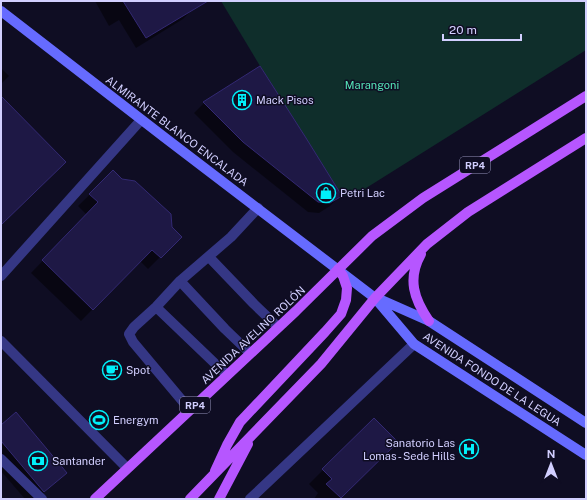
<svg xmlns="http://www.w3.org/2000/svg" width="587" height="500" viewBox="0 0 587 500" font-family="'Public Sans',sans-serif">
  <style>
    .green { fill: #0f2e2b }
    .shadow { fill: #0007 }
    .building { fill: #1e1845; stroke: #332973 }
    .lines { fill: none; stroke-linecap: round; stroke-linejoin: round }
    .service { stroke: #353785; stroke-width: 10 }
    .tertiary { stroke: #353785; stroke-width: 10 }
    .secondary { stroke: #666bff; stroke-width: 10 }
    .primary { stroke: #b656ff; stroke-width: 10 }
    .labels { text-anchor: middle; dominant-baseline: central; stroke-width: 3; stroke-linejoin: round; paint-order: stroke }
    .shield { fill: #0f0d23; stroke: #9895bd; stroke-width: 1 }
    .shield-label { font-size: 10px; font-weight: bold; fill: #d2cfff }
    .park-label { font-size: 11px; fill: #55e5b8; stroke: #0f0d23 }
    .poi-label { font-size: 11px; fill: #d2cfff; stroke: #0f0d23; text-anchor: start }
    .street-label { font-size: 11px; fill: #d2cfff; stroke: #0f0d23 }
  </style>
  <rect width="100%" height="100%" fill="#0f0d23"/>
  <!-- green -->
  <path class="green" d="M221,1H586V50L355,195L342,196L260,66Z"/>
  <!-- shadow -->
  <path class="shadow" d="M95,1H188L193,9L183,19L136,48L119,20L109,26Z
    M260,67L340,196L330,206L319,213L308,212L233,152L194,113L204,103Z
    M1,68L9,76L1,84Z
    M113,172L180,237L148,269L140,261L81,321L31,273L87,215L78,206Z
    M374,419L397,442L339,499H314L318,493L309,484Z
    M1,426L66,472L37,499H25L1,471Z"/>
  <!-- building -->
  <path class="building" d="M123,1H208L146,38Z
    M260,66L306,138L342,196L330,203L318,202L243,142L203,102Z
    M1,96L66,162L1,225Z
    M113,170L122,179L135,181L171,214L172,227L182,237L161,258L152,250L93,310L42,260L98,202L89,194Z
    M16,412L67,473L44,492L1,441V425Z
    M374,418L398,442L341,498L326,484L332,479L322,469Z"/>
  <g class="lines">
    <!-- service -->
    <path class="service" d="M209,257L254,304L278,327
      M1,276L141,120
      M180,281L225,329L250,353
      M156,307L227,375
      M1,341L127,468
      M190,410L133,342L129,334L134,327L156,307L180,281L231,237L258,208
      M1,459L42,499"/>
    <!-- tertiary -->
    <path class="tertiary" d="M250,499L414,344"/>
    <!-- secondary -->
    <path class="secondary" d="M1,11L164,137L375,298L414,344L586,455
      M377,298L429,321L586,423"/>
    <!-- primary -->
    <path class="primary" d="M421,254C407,279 414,299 429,321
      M215,471L227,445L240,422L325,332L341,314L346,300L347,288L343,276L338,269
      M95,499L296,311L372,236L423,198L586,96
      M190,499L321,364L375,298L427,244L468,212L586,138
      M219,499L248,444"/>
  </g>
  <!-- icons -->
  <defs>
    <symbol id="building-ring" viewBox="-11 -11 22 22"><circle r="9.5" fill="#0f0d23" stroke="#00f0fa" stroke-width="1.5"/><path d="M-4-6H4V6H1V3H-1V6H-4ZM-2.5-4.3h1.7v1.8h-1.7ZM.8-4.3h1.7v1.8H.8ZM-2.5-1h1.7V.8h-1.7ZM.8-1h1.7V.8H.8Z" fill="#00f0fa"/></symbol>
    <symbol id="shop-ring" viewBox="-11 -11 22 22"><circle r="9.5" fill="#0f0d23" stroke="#00f0fa" stroke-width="1.5"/><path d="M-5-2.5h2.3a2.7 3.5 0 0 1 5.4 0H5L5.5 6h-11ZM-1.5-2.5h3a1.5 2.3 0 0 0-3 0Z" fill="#00f0fa"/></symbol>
    <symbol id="cafe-ring" viewBox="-11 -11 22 22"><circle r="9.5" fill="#0f0d23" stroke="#00f0fa" stroke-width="1.5"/><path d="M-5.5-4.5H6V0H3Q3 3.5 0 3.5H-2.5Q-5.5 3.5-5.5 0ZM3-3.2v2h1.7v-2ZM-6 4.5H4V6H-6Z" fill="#00f0fa"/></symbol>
    <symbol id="stadium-ring" viewBox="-11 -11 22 22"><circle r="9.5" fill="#0f0d23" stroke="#00f0fa" stroke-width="1.5"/><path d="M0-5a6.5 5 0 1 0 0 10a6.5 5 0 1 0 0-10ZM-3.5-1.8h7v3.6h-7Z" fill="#00f0fa"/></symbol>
    <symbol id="hospital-ring" viewBox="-11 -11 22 22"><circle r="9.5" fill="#0f0d23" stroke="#00f0fa" stroke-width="1.5"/><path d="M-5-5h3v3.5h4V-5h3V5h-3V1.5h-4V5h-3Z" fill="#00f0fa"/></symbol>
    <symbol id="bank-ring" viewBox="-11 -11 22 22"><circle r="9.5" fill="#0f0d23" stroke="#00f0fa" stroke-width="1.5"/><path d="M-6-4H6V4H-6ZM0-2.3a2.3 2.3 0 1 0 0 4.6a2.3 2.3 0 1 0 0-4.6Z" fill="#00f0fa"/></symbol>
  </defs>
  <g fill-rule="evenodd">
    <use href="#building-ring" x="231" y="89" width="22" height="22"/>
    <use href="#shop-ring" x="315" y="182" width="22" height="22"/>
    <use href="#cafe-ring" x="101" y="359" width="22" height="22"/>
    <use href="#stadium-ring" x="88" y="409" width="22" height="22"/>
    <use href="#hospital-ring" x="458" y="438" width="22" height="22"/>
    <use href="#bank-ring" x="27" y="450" width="22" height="22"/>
  </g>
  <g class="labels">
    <!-- shield labels -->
    <g class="shield">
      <rect x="460" y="157" width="30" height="16" rx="3"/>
      <rect x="180" y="397" width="30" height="16" rx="3"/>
    </g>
    <g class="shield-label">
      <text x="475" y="165">RP4</text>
      <text x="195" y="405">RP4</text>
    </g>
    <!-- park labels -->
    <g class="park-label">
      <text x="372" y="85">Marangoni</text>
    </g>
    <!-- poi labels -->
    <g class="poi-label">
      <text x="256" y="100">Mack Pisos</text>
      <text x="340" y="193">Petri Lac</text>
      <text x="126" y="370">Spot</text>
      <text x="113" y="420">Energym</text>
      <text x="455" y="443" text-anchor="end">Sanatorio Las<tspan x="455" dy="13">Lomas - Sede Hills</tspan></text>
      <text x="52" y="461">Santander</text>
    </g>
    <!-- street labels -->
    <g class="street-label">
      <text transform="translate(177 131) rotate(37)">ALMIRANTE BLANCO ENCALADA</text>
      <text transform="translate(253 335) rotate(-43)">AVENIDA AVELINO ROLÓN</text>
      <text transform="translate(492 379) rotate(33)">AVENIDA FONDO DE LA LEGUA</text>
    </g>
  </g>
  <!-- border -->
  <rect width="587" height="500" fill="none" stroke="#d2cfff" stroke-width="4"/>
  <!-- north arrow -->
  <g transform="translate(551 464)" stroke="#0f0d23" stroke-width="3" paint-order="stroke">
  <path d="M0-3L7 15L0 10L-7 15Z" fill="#d2cfff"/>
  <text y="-6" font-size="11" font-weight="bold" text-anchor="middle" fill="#d2cfff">N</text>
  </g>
  <!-- scale -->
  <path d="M443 34v6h78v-6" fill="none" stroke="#d2cfff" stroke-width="2"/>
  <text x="449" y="34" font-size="12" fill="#d2cfff" stroke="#0f0d23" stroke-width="3" paint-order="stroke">20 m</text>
</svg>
